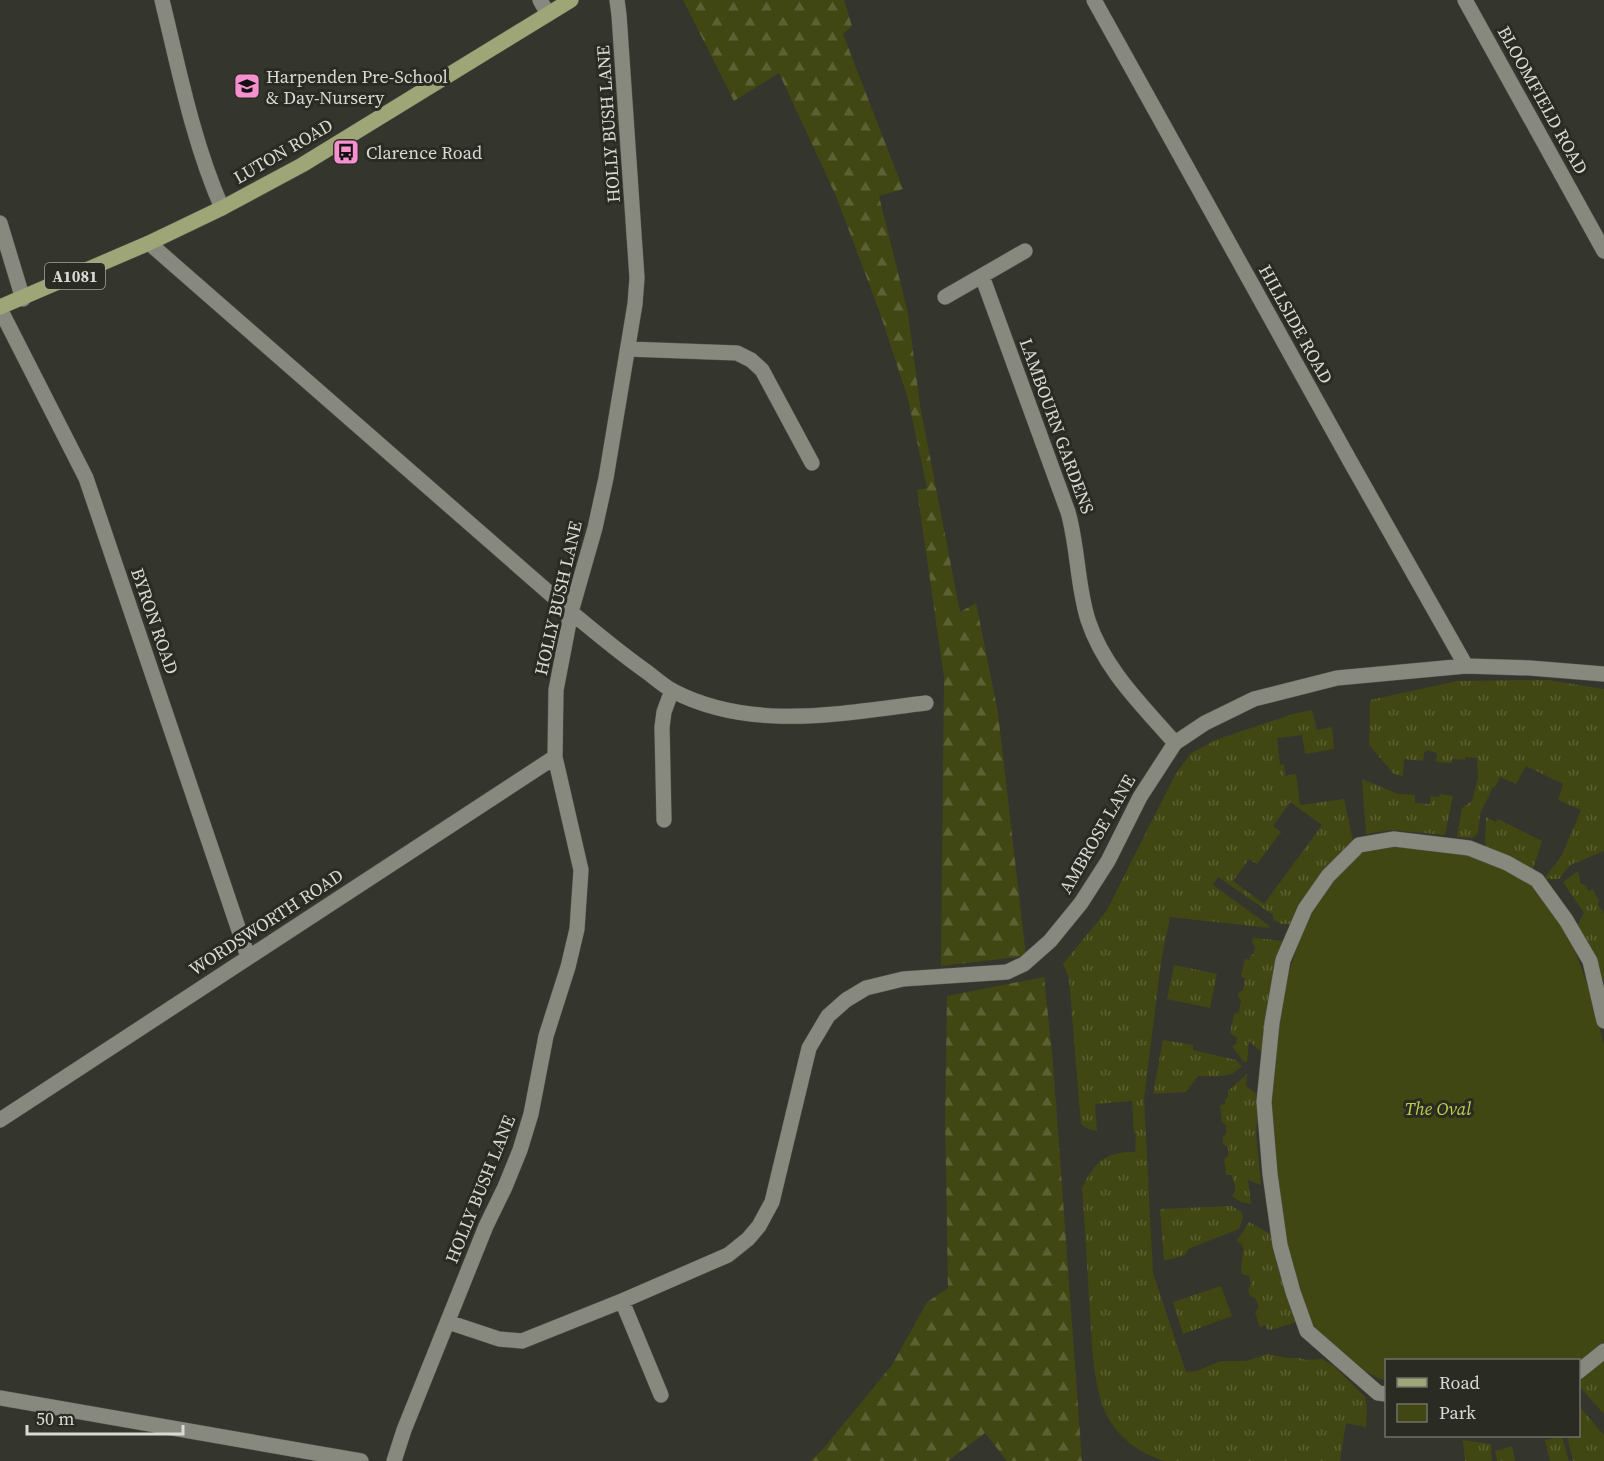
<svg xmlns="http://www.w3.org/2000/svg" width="1604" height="1461" viewBox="0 0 1604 1461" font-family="'Source Serif 4',serif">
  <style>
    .grass { fill: url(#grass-tufts); fill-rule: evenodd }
    .forest { fill: url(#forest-firs) }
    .park { fill: #414712 }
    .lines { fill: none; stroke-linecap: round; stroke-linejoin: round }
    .minor-casing { stroke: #51524a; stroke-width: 16 }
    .major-casing { stroke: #51524a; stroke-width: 16 }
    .minor { stroke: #87897f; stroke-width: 15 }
    .major { stroke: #9ea577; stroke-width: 15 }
    .labels { text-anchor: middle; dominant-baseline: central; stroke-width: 6; stroke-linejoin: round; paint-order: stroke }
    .shield { fill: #2a2b23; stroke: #a4a69f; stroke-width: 1.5 }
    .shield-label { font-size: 16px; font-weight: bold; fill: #d9dad4 }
    .poi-label { font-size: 18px; fill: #d9dad4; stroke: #2a2b23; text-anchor: start }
    .street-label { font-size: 18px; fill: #d9dad4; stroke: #2a2b23 }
    .park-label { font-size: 18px; font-style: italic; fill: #c0ce49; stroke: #2a2b23 }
  </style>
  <defs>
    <pattern id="grass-tufts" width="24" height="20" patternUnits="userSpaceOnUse" patternTransform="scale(1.5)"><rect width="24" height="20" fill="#414712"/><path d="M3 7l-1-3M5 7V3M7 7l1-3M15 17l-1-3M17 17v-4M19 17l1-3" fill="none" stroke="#5c6134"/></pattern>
    <pattern id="forest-firs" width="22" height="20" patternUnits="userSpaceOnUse" patternTransform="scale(1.5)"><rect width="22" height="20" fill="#414712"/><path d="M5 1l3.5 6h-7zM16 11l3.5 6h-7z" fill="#5c6134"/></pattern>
  </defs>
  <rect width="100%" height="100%" fill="#34352d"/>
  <!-- grass -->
  <path class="grass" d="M1522,680H1548L1604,689V851L1570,865L1559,879H1544L1562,855L1581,810L1558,800L1563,784L1526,766L1516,784L1500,777L1496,786L1493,787L1480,814L1478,832L1473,838L1457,837L1462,808L1472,801L1478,778L1477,758L1465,757V760L1452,759V763L1436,762L1437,753L1427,750L1424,753L1423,761L1404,759L1403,776L1394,774L1369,745L1370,700L1457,681Z
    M1312,710L1317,730L1332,727L1334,749L1305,754L1302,735L1277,738L1280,765L1284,764L1285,776L1296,774L1300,805L1344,799L1353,841C1327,866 1306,891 1291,924H1281L1273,919V915L1218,877L1213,885L1267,924L1270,928L1170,917L1161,962L1144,1099L1153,1273L1186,1372L1196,1371L1221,1361H1246L1268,1354L1288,1358H1300L1306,1360L1322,1359L1334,1366L1365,1397L1367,1407L1366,1427L1346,1423L1340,1461H1164C1143,1454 1125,1443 1112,1424C1091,1394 1092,1335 1089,1299C1087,1262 1085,1225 1082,1188C1095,1161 1105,1152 1135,1152L1136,1134H1134L1132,1101L1095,1104L1097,1131L1086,1128L1081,1124L1069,978L1063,964L1107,910L1175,775L1191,753L1218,739L1293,714ZM1290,802L1322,825L1264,904L1233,881L1249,859L1257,864L1281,832L1273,826Z
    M1362,779L1398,794L1415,795V803L1430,804L1431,796L1439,797L1440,794L1453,796L1445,835L1392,830L1366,834Z
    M1486,817L1496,822L1498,819L1542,841L1532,872L1485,851Z
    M1578,871L1581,884L1585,885L1589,891L1593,889L1599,901L1598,905L1604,913V980L1600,979L1597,958L1577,926L1584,913L1563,882Z
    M1253,938L1284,941C1272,978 1265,1014 1262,1053L1249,1041L1247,1062L1243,1061L1232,1046L1236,1044L1237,1038L1230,1033L1234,1014L1239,1012L1241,1000L1238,997L1239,992L1243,990L1245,979L1241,976L1245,959L1249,960L1251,955L1254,954L1255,946L1252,943Z
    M1174,965L1217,974L1210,1008L1167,999Z
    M1163,1040L1193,1045V1050L1236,1060L1242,1066C1231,1079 1214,1076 1198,1076L1186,1092L1153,1094Z
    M1247,1074L1246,1086L1259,1096L1256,1133L1261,1185L1248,1180L1251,1204L1241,1202L1232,1196C1239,1188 1233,1184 1232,1175H1226L1224,1159L1228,1156V1147L1223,1144V1137L1226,1134V1125L1222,1122L1220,1105L1225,1104V1100L1228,1097V1091Z
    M1232,1206L1241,1212L1243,1218L1239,1229L1188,1249L1185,1255L1164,1261L1160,1209Z
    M1249,1222L1270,1234L1278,1269L1296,1322L1271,1330L1267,1329L1265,1325L1260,1327L1255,1312L1259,1307L1255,1298L1250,1296L1248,1290L1251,1284L1249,1276L1242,1274C1239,1261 1246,1255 1242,1244L1237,1241Z
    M1221,1286L1232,1316L1183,1334L1173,1302Z
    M1604,1361V1412L1603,1413L1579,1386L1581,1379Z
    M1579,1406L1604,1435V1461H1573L1567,1436H1578Z
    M1552,1436L1562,1437L1569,1461H1550L1545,1440L1551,1439Z
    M1463,1440L1491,1444L1492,1461H1465Z
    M1512,1446L1515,1461H1497L1495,1451Z"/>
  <!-- forest -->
  <path class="forest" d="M683,0H844L852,26L843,34L903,189L879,196L908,313L920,405L960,612L976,603L998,713L1026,956L941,966L944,677L917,490L927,488L908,399L880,313L836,196L779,73L734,101Z
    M1044,977L1053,1063L1082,1461H1007L985,1433L948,1461H810L823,1449L892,1365L927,1302L948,1288L945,1118L947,996Z"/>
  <!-- park -->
  <path class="park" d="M1423,846C1436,848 1450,849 1464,852C1473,853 1481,858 1490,862C1503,867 1519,874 1530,884C1573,922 1590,991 1604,1045V1342L1579,1364L1578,1360H1386V1381C1360,1372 1323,1344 1310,1319C1283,1267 1278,1200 1274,1143C1272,1117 1269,1091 1272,1066C1278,1006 1294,936 1326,885C1333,875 1347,864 1356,857C1372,846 1404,847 1423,846Z"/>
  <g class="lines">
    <defs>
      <path id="minor" d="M162,0C179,70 193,142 222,208
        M540,0L548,14
        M1094,0L1350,461L1466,666
        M1465,0L1604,251
        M0,223L23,299
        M149,243L571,612C596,633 620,653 647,672C655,678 664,686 673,691C752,732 842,713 926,703
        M982,276L1068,512C1078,547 1077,585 1088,620C1104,669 1142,705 1175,743
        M945,297L1025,251
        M0,309L86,478L248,957
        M628,349L737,353L751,360L762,370L812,463
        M664,820L662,727L664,712L672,690
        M0,1120L555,757
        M622,1301L661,1395
        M448,1322L499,1339L522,1341L622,1301L728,1255L748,1239L759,1226L772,1202L809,1048L828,1016L846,1000L866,988L903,979L1007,972L1024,964L1050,941L1081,903L1108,861L1140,797L1175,743L1205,723L1254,699L1337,678L1466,666L1530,668L1604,674
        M1578,1372L1604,1351
        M1386,1394L1378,1393L1307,1331L1293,1292L1280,1245L1270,1174L1264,1102L1272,1023L1283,960L1305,909L1328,876L1359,845L1394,839L1469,848L1507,863L1537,880L1566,920L1590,961L1604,1021
        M0,1398L361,1461
        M394,1461L404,1430L486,1226L505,1187L520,1150L531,1114L546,1036L568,967L577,929L581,870L555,757L556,690L571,612L595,528L606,478L635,304L637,278L619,15L617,0"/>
      <path id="major" d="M0,307L149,243L222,208L302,165L571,0"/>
    </defs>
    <!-- minor casing -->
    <use href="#minor" class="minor-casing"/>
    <!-- major casing -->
    <use href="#major" class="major-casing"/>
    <!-- minor -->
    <use href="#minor" class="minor"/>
    <!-- major -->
    <use href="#major" class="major"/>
  </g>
  <!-- icons -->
  <defs>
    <symbol id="school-square" viewBox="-11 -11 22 22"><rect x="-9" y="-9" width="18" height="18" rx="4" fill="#f790ce" stroke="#2a2b23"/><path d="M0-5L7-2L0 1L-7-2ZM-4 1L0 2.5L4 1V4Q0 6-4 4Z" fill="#111"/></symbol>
    <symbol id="bus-square" viewBox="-11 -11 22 22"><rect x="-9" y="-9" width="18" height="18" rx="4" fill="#f790ce" stroke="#2a2b23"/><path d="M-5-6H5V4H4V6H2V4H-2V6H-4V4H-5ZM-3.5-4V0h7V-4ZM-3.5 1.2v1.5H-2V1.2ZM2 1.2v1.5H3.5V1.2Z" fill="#111"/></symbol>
  </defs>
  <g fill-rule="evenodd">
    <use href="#school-square" x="232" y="71" width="30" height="30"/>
    <use href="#bus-square" x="331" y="137" width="30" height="30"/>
  </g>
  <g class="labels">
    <!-- shield labels -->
    <rect class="shield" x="45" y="263" width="60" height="26" rx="4.5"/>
    <g class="shield-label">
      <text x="75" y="276">A1081</text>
    </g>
    <!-- poi labels -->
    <g class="poi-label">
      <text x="266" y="76">Harpenden Pre-School<tspan x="266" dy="21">&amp; Day-Nursery</tspan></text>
      <text x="366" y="152">Clarence Road</text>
    </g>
    <!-- street labels -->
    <g class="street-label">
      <text transform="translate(1543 100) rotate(61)">BLOOMFIELD ROAD</text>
      <text transform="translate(608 124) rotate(-94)">HOLLY BUSH LANE</text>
      <text transform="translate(283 151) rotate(-30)">LUTON ROAD</text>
      <text transform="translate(1296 324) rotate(61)">HILLSIDE ROAD</text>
      <text transform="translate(1057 426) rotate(70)">LAMBOURN GARDENS</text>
      <text transform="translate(558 598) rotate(-77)">HOLLY BUSH LANE</text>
      <text transform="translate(155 621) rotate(71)">BYRON ROAD</text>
      <text transform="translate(1097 834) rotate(-60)">AMBROSE LANE</text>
      <text transform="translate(266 922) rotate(-33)">WORDSWORTH ROAD</text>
      <text transform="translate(480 1189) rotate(-68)">HOLLY BUSH LANE</text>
    </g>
    <!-- park labels -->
    <g class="park-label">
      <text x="1438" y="1108">The Oval</text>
    </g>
  </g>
  <!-- legend -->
  <rect x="1385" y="1359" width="195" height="78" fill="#2a2b23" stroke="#70716a" stroke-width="1.5"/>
  <rect x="1397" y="1378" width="30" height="9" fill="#9ea577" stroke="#70716a" stroke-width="1.5"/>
  <text x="1439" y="1389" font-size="18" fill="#d9dad4">Road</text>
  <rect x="1397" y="1404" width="30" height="18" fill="#414712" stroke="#70716a" stroke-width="1.5"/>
  <text x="1439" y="1419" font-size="18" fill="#d9dad4">Park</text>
  <!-- scale -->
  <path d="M27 1425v9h156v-9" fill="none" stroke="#d9dad4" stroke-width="3"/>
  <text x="36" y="1425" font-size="18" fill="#d9dad4" stroke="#2a2b23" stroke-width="4.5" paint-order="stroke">50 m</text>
</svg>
